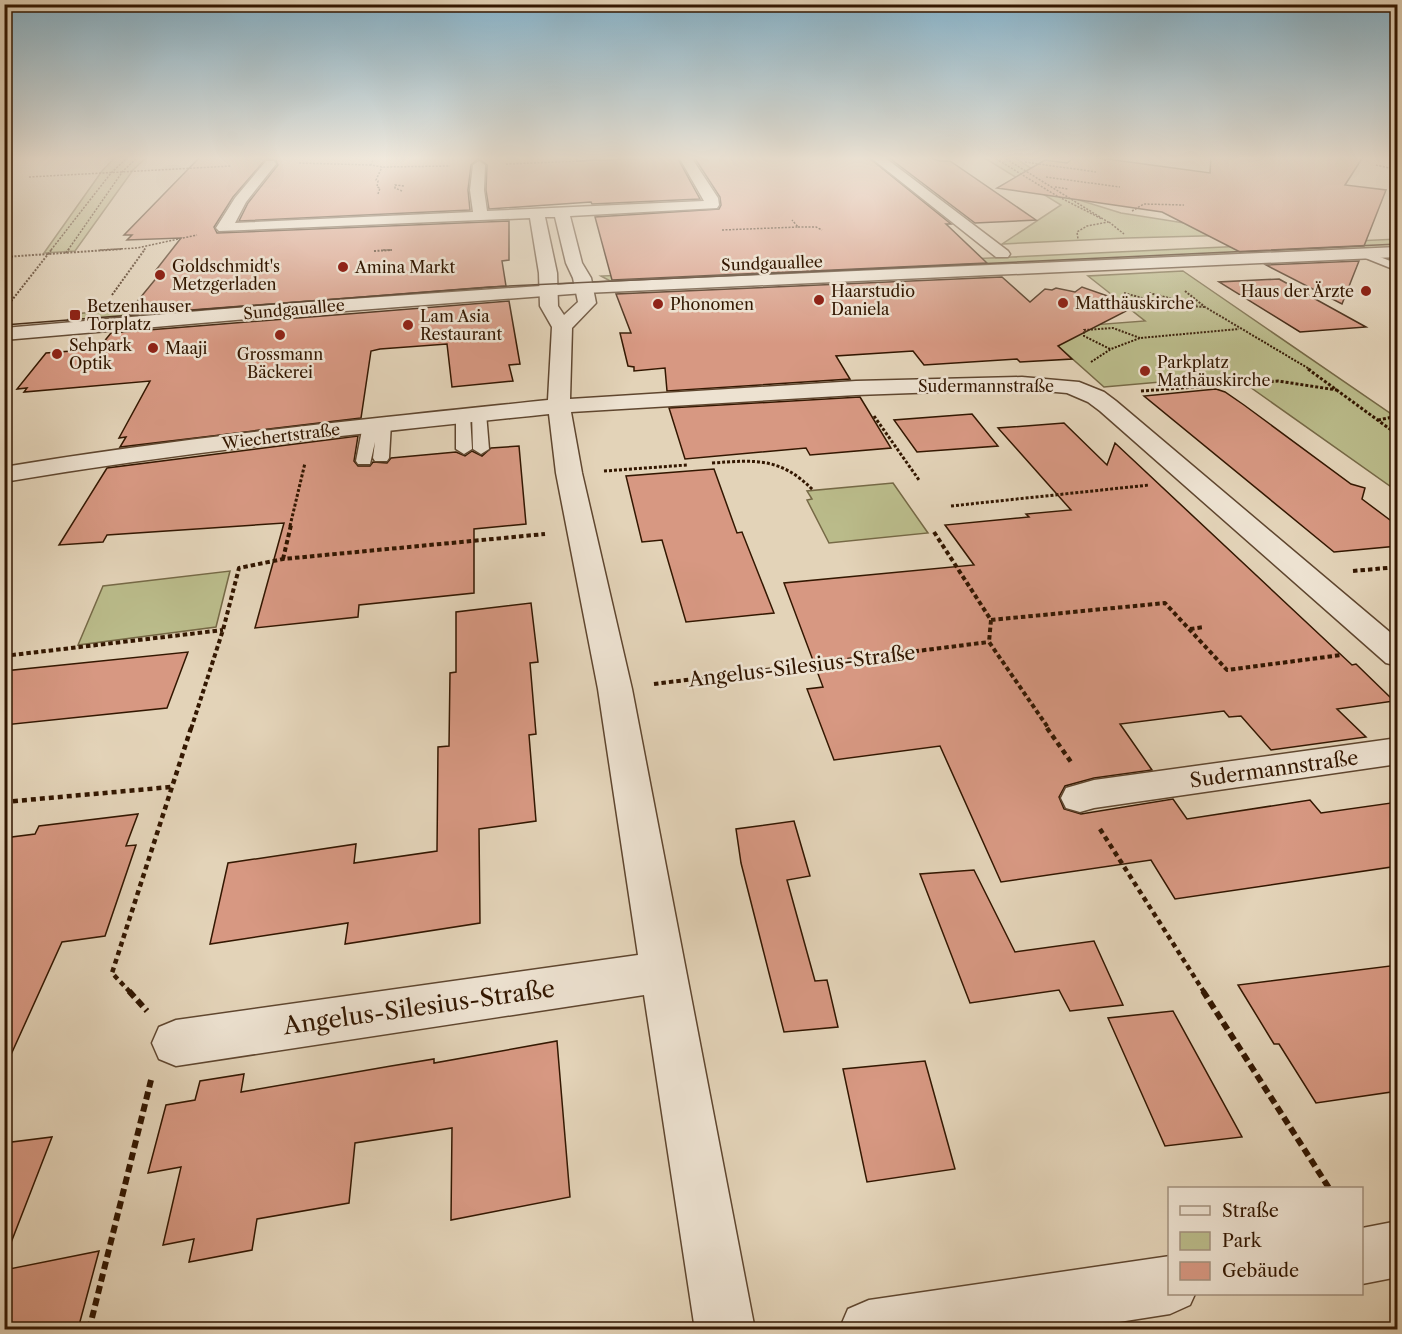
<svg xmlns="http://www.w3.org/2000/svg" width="1402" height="1334" viewBox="0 0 1402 1334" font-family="'Libre Caslon Text',serif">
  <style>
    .green { fill: #babb8a; stroke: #766946; stroke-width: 1.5 }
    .building { fill: #d79882; stroke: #331701; stroke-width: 1.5 }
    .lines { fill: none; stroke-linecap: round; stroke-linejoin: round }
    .service-casing { stroke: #5f462f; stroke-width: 3 }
    .minor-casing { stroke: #5f462f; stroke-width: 3 }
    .tertiary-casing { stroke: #5f462f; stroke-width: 3 }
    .path-far5 { stroke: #331701; stroke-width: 1.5; stroke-dasharray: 2 1.5; stroke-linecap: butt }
    .path-far4 { stroke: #331701; stroke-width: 2; stroke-dasharray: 2 1.5; stroke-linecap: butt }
    .path-far3 { stroke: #331701; stroke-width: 3; stroke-dasharray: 3 2; stroke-linecap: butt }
    .path-far2 { stroke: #331701; stroke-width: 4; stroke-dasharray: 4.5 3; stroke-linecap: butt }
    .path-far1 { stroke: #331701; stroke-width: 4.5; stroke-dasharray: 5 4; stroke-linecap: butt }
    .path { stroke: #331701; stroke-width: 6; stroke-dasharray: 8 4.5; stroke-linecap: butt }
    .service { fill: #ede2d1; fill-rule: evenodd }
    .minor { fill: #ede2d1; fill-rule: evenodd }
    .tertiary { fill: #ede2d1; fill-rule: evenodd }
    .tram { stroke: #331701; stroke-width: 1.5 }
    .poi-dot { fill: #8f2418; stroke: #ede2d1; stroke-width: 2 }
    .labels { text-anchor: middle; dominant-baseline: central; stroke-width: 5; stroke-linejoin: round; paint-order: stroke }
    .far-street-label { font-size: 16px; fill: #331701; stroke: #ede2d1 }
    .far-poi-label { font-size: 16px; fill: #331701; stroke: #ede2d1; text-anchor: start }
    .street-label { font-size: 20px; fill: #331701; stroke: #ede2d1 }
    .near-street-label { font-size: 24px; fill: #331701; stroke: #ede2d1 }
  </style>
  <rect width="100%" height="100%" fill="#e3d3b8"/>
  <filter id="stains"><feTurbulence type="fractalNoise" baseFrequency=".00333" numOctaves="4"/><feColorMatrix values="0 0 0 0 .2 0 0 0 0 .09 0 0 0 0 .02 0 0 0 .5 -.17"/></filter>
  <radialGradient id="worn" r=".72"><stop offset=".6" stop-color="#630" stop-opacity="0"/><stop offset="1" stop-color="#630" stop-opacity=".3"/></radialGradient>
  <!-- green -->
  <path class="green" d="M115,157H147L133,170L75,251L44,253L102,171Z
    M983,157H1014L1079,200L1121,213L1216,228L1239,235L1126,238L1002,244L1061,205Z
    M1398,239L1397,247L1364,249L612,282L601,276Z
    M1183,271L1397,418V491L1240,380L1222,381L1217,377L1104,387L1039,329L1145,321L1088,276Z
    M481,280L482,292L64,325L72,314Z
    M893,483L928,533L829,543L807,500L812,499L807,491Z
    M230,571L216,627L78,645L103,586Z"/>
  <!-- building -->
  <path class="building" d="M200,157H576L577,161L677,157L700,199L592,204L591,202L489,209L486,190L487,165L478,159L471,165L468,190L470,210L239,221L248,203L278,165L276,160L266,159L233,197L214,227L217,233L509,221V260L502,261L506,286L126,315L163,270H156L181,238L127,240L132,235H124Z
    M694,157H868L951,224H946L987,263L612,280L595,217L719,209L721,205L720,197Z
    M888,157H927L940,161H950L1036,220L975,223Z
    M1075,157H1092L1210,173L1211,157H1363L1345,185L1386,190L1364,246L1240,252L1162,212L997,188L1045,160L1067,163Z
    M1359,261L1342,304L1266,265Z
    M1002,277L1030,302L1045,289L1052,290L1056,288L1075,292L1082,287L1136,306L1058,346L1072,359L1020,362L1017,359L924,365L913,351L836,356L850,379L667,391L665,368L634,371V367L628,366L620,333H631L616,294Z
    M1279,279L1366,327L1300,332L1219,282Z
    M509,301L520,364L509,365L513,381L452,387L447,344L380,349L371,351L361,418L120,447L126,437L119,438L150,381L24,392L27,388L17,389L46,353L98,349L111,333Z
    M1216,389L1225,392L1244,405L1351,484L1365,488L1362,499L1398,526V546L1334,552L1144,396Z
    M860,397L891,448L810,455L806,448L685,459L669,408Z
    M972,414L998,446L917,452L894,420Z
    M1064,423L1107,465L1115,443L1352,665L1356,664L1394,701L1337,709L1366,737L1271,750L1241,716L1229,717L1224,711L1120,724L1152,770L1094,778L1065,786L1059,797L1064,809L1081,814L1173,799L1187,819L1310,800L1321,813L1398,802V866L1175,899L1151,860L1001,882L940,746L834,760L807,689L823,687L784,583L974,565L945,525L1029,517L1026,514L1071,510L998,428Z
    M358,436L354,461L358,466H370L373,462L387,463L391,458L456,452L465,456L472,451L482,456L491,448L519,446L526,524L474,529V593L359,605L358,617L255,628L284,523L107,535L103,542L59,545L107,468Z
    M714,469L737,533L742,532L774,613L686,622L662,540L642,542L626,476Z
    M531,603L538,662L530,663L536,734L529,735L536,821L479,829L480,923L345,944L348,923L210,944L228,863L356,844L354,863L437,851L438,747L449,746L450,673L456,672V612Z
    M188,652L167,708L4,725V671Z
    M138,814L126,846L136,845L105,936L62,942L4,1070V838L35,834L39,826Z
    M794,821L810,876L787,880L815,981L827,980L838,1027L784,1032L741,863L736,829Z
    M974,870L1015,952L1094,941L1123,1005L1070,1011L1059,990L970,1003L920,874Z
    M1398,965V1091L1316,1103L1279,1044H1274L1238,985Z
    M1173,1011L1242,1137L1165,1146L1108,1018Z
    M557,1041L570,1197L451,1220L452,1128L355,1143L349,1203L257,1219L252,1250L189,1262L194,1239L163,1245L181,1167L148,1173L166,1105L195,1100L200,1081L244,1074L241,1092L391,1066L434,1059V1063Z
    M925,1061L955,1169L867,1182L843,1069Z
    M52,1137L7,1253H4V1143Z
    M99,1251L78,1329H4V1270Z"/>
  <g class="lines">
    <defs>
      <path id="service" d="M1362,250L1398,264V271L1358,255L1357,253Z
        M479,409L486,413L489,449L481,454L473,449L472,413Z
        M463,411L470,415L472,449L464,454L456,449V415Z
        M384,419L391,423L389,458L387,461H375L373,458L375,442L370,464H358L356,461L363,425L370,421L377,424L379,420Z"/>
      <path id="minor" d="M4,157H14L9,168L4,169Z
        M679,157H691L718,198L719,205L717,208L570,216L582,263L591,278L596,303L572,328L570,399L856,381L1022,377L1079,382L1104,392L1116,401L1398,639V666L1386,663L1100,411L1088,402L1067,393L1022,389L856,395L571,412L582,473L632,689L755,1330H695L644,995L176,1066L159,1059L152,1043L159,1027L176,1020L638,955L598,689L556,473L549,414C367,433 185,451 4,482V467C184,437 367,419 548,400L552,327L540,306L539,273L530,218L219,231L216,228L235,198L266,161H274L276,164L246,202L235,223L473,212L470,190L473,165L479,161L485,165L484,190L487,211L704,201ZM545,217H555L566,263L573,278L578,302L564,315L558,306L557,273Z
        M870,157H884L1008,251L1010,254L1008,257H996Z
        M1398,738V764L1094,808L1080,812L1066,808L1061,798L1066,788L1094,780Z
        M1398,1221V1277L1362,1284V1228Z
        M1170,1256V1294H1195L1190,1305L1170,1314L1068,1330H839L848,1309L869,1300Z"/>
      <path id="tertiary" d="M1398,247V257L584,293L293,315L4,340V328L293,303L584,283Z"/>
    </defs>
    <!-- service casing -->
    <use href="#service" class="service-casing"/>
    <!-- minor casing -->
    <use href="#minor" class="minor-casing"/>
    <!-- tertiary casing -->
    <use href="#tertiary" class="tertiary-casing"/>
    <!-- path-far5 -->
    <path class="path-far5" d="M374,157L371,165L382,167L450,166
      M582,157L583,161L611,157
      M993,157L1057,196L1102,219
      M1003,157L1108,222L1087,226L1077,232L1078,239
      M1067,157L1074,158
      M1025,162L1096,172
      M299,163L371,165
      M506,164L583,161
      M1376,165L1398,170
      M29,177L231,166
      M1046,177L1120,187
      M1055,187L1068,189
      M402,191L395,188V185L404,186
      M378,194L380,188L377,187L378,181L376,180L382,167
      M1132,211L1144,204L1184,205
      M1109,222L1124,234
      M798,227H816L822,230
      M722,230L798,227L792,220
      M51,250L111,173L128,157
      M68,250L123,171L138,157
      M100,250L137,248L197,235
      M144,250L146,247
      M383,250H392"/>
    <!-- path-far4 -->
    <path class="path-far4" d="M374,251L392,250
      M66,253L69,249
      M4,257L122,249
      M1185,291L1205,307L1311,370
      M1124,293L1168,305L1205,307
      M1149,293L1197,305
      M112,295L145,249
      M9,304L52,249
      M1110,349L1084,336V330L1113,328L1140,338
      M1091,362L1111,349L1140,338L1239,329"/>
    <!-- path-far3 -->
    <path class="path-far3" d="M1308,369L1398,435
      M1141,391L1278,381L1337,390
      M874,416L919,480
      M1378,420L1398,416
      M712,463C756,460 780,457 813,490
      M604,471L687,465
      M951,506L1149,485
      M290,526L305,463"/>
    <!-- path-far2 -->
    <path class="path-far2" d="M934,532L991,620L989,642L1049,729
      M283,559L291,525
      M1353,571L1398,567
      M991,620L1165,603L1227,670L1341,655
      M1190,629L1204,627
      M4,656L223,630
      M654,684L989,642
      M191,729L223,630L239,568L283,559L545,534"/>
    <!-- path-far1 -->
    <path class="path-far1" d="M1047,728L1071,762
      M4,802L171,787
      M1100,829L1204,992
      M130,992L112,973L191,728"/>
    <!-- path -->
    <path class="path" d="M129,991L147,1011
      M1203,991L1329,1188
      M89,1330L151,1080"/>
    <!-- service -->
    <use href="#service" class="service"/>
    <!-- minor -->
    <use href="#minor" class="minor"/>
    <!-- tertiary -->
    <use href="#tertiary" class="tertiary"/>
    <!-- tram -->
    <path class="tram" d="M4,325L489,287L1398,244"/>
  </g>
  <!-- sky -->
  <linearGradient id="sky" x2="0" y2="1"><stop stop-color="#87b6cf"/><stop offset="0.46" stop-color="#f2ebdf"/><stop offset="1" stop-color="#f2ebdf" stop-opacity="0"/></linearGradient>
  <rect width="1402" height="344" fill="url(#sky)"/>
  <!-- markers -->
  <g class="poi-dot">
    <circle cx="343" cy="267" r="6"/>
    <circle cx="160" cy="275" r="6"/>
    <circle cx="1366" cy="291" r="6"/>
    <circle cx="819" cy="300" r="6"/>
    <circle cx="1063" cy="303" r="6"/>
    <circle cx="658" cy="304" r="6"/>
    <rect x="69" y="309" width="12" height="12" rx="3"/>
    <circle cx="408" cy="325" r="6"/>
    <circle cx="280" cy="335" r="6"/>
    <circle cx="153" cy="348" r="6"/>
    <circle cx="57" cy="354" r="6"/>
    <circle cx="1145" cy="371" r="6"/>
  </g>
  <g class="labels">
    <!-- far-street labels -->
    <g class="far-street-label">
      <text transform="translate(772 263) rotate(-2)">Sundgauallee</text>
      <text transform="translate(294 309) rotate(-5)">Sundgauallee</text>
      <text x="986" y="386">Sudermannstraße</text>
      <text transform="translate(281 436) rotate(-7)">Wiechertstraße</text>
    </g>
    <!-- far-poi labels -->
    <g class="far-poi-label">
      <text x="172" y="266">Goldschmidt's<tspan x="172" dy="18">Metzgerladen</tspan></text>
      <text x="355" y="267">Amina Markt</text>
      <text x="831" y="291">Haarstudio<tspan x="831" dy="18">Daniela</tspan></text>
      <text x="1354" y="291" text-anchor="end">Haus der Ärzte</text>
      <text x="1075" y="303">Matthäuskirche</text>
      <text x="670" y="304">Phonomen</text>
      <text x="87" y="306">Betzenhauser<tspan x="87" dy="18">Torplatz</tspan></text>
      <text x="420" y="316">Lam Asia<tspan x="420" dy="18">Restaurant</tspan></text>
      <text x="69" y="345">Sehpark<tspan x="69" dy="18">Optik</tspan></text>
      <text x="165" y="348">Maaji</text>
      <text x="280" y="354" text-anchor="middle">Grossmann<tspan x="280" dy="18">Bäckerei</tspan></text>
      <text x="1157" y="362">Parkplatz<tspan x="1157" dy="18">Mathäuskirche</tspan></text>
    </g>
    <!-- street labels -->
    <g class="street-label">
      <text transform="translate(802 666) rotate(-7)">Angelus-Silesius-Straße</text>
      <text transform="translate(1274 769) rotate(-8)">Sudermannstraße</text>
    </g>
    <!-- near-street labels -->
    <g class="near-street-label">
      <text transform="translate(419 1007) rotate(-8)">Angelus-Silesius-Straße</text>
    </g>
  </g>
  <!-- margin -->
  <rect width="1402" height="1334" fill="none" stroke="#e3d3b8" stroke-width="24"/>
  <rect x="6" y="6" width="1390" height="1322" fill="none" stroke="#331701" stroke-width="3"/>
  <rect x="12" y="12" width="1378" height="1310" fill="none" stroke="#331701" stroke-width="1.5"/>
  <!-- legend -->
  <rect x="1168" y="1187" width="195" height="108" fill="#ede2d1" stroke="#a3917e" stroke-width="1.5"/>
  <rect x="1180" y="1206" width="30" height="9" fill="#ede2d1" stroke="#a3917e" stroke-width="1.5"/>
  <text x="1222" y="1217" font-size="18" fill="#331701">Straße</text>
  <rect x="1180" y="1232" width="30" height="18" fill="#babb8a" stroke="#a3917e" stroke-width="1.5"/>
  <text x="1222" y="1247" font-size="18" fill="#331701">Park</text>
  <rect x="1180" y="1262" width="30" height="18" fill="#d79882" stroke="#a3917e" stroke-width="1.5"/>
  <text x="1222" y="1277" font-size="18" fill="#331701">Gebäude</text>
  <rect width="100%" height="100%" filter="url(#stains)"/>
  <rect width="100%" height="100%" fill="url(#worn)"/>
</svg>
